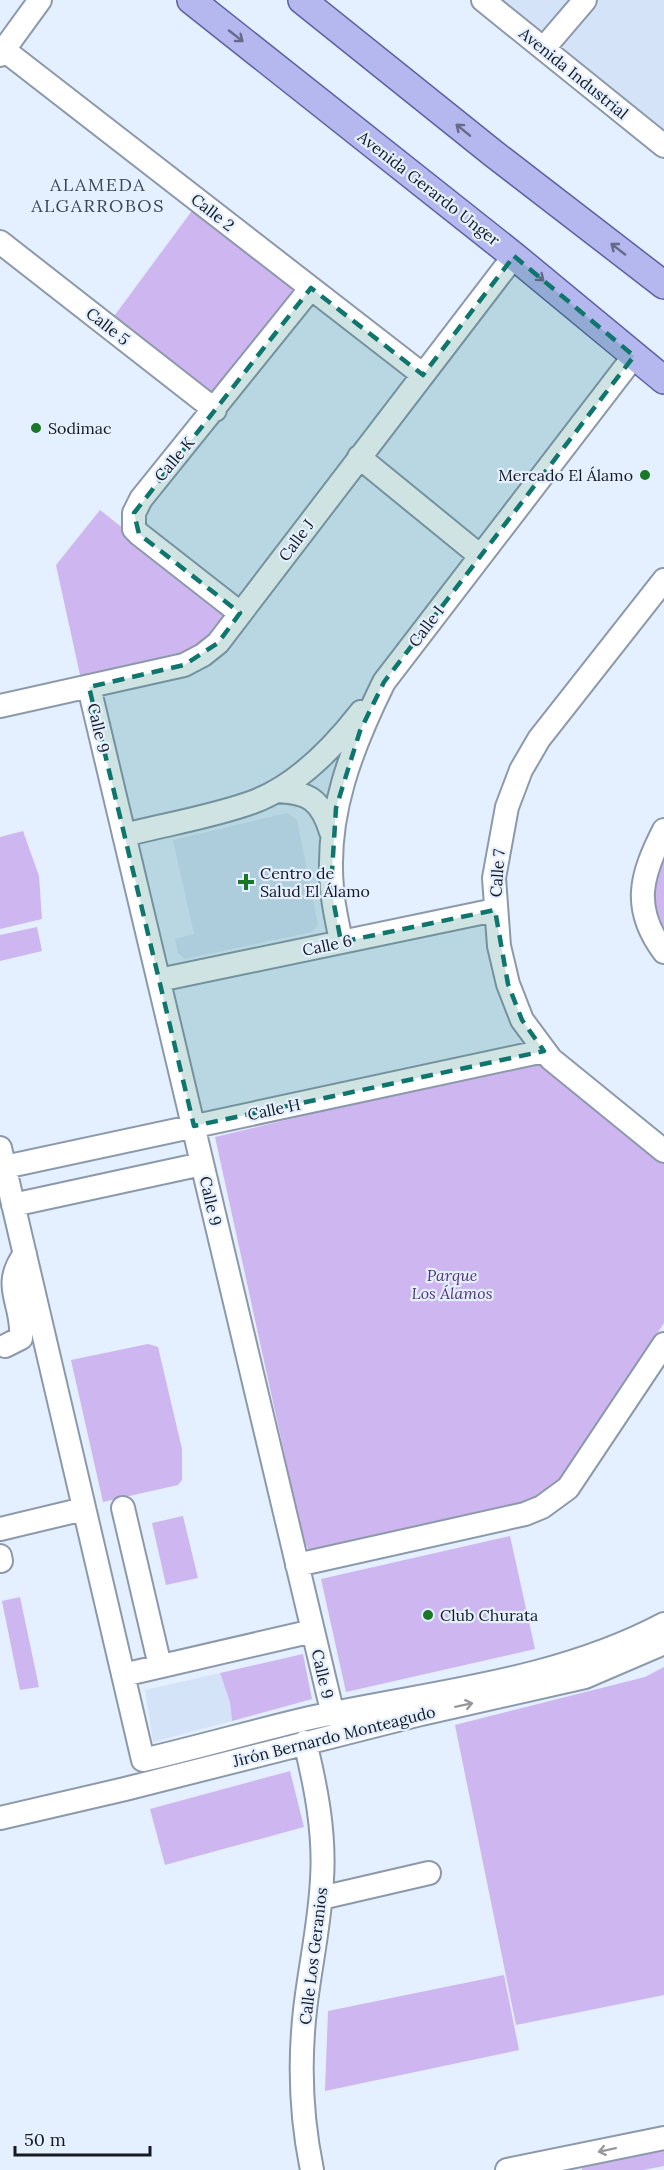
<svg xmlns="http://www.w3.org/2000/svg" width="664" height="2170" viewBox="0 0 664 2170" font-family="Lora,serif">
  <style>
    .built { fill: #d5e3f8 }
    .green { fill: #ceb6f0 }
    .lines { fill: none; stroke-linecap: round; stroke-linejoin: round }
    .minor-casing { stroke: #8c99ab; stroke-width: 26 }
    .major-casing { stroke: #5e61a0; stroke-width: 30 }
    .minor { stroke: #fff; stroke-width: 22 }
    .major { stroke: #b5b7ef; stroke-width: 27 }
    .oneway { stroke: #666988 }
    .oneway2 { stroke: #96989c }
    .marked { fill: #0f766e; fill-opacity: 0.2; stroke: #0f766e; stroke-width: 4.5; stroke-dasharray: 12 8; stroke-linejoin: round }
    .poi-dot { fill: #197727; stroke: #e4efff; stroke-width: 2 }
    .labels { text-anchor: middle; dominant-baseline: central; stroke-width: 4.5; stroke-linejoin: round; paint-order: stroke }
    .street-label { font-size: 16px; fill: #161b22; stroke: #e4efff }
    .poi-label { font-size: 16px; fill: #161b22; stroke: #e4efff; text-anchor: start }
    .park-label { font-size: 16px; font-style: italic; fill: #543479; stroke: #e4efff }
    .neighbourhood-label { font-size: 18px; letter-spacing: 1.5px; fill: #3c4757; stroke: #e4efff }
  </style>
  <rect width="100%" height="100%" fill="#e4efff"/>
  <!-- built -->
  <path class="built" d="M495,0H664V135Z
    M287,813L297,820L318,925L312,932L185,959L178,953L175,939L194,934L173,840Z
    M220,1673L230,1702L232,1721L153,1742L145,1690Z"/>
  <!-- green -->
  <path class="green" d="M194,208L299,288L214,398L112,319Z
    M100,510L231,614L200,651L82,684L56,565Z
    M23,831L39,876L42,919L0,929V837Z
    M664,846V937C642,906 653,878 664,846Z
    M37,927L42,951L0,961V935Z
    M527,1062L542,1063L664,1159V1323L567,1471L558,1483L530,1504L312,1551L308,1549L303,1539L215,1137Z
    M148,1344L158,1347L182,1449V1480L178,1485L103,1502L71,1360Z
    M183,1516L198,1578L166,1585L152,1523Z
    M510,1536L535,1649L346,1692L321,1579Z
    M20,1597L39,1687L20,1690L2,1601Z
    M303,1654L312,1699L232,1721L230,1702L220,1673Z
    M664,1667V1995L516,2025L455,1725L645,1677Z
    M290,1771L304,1827L165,1865L150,1809Z
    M504,1975L519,2050L325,2091L328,2011Z
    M664,2147V2166L643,2170H582L581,2164Z"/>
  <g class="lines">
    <defs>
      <path id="minor" d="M483,0L664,146
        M544,48L585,0
        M4,50L423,375
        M0,55L40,0
        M0,242L215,410
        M359,457L479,555
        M664,580L539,739L521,770L507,807L494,878L499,946L508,984L522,1020L551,1059L664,1151
        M240,613L139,534L134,529V513L141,499L311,288
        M89,687L333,1715
        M0,706L184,665L203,655L218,643L514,256
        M276,791C309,792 321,800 331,832
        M664,830C641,875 631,908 664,952
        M124,835C167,824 212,817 253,802C296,786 333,748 361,712
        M341,942C338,924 333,906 332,888C325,814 352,747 384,682L634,356
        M159,980L495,910
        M0,1148L143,1760C199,1747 254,1731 310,1718C429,1692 555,1682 664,1624
        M0,1168L544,1051
        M13,1205L202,1164
        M5,1346L21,1338C24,1303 0,1287 25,1254
        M123,1508L160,1666
        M0,1529L84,1509
        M0,1556L1,1561
        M297,1565L525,1514L542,1507L568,1488L664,1344
        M123,1675L313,1631
        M305,1742C316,1787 325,1833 322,1879C320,1923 310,1966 305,2010C299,2064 301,2117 312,2170
        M0,1818L125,1789L421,1714L585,1677L664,1643
        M321,1898L429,1873
        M507,2170L664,2138"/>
      <path id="major" d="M191,0L514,256L664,380
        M302,0L494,154L664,285"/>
    </defs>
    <!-- minor casing -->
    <use href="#minor" class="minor-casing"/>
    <!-- major casing -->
    <use href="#major" class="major-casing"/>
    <!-- minor -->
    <use href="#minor" class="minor"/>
    <!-- major -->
    <use href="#major" class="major"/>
  </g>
  <!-- one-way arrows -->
  <defs><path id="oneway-shaft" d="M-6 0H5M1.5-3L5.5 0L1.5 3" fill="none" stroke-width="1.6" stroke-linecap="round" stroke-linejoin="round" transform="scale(1.5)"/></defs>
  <g class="oneway">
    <use href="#oneway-shaft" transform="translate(236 36) rotate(38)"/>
    <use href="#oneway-shaft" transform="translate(463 130) rotate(-141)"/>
    <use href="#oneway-shaft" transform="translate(618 249) rotate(-142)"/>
    <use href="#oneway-shaft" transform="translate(537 275) rotate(40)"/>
  </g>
  <g class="oneway2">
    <use href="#oneway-shaft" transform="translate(464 1705) rotate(-12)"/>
    <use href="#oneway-shaft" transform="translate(607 2150) rotate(168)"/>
  </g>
  <!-- marked area -->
  <path class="marked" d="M514,256L634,356L384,682L360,731L336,808L331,888L341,942L495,910L508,984L522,1020L544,1051L194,1126L89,687L184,665L218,643L240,613L139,534L134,513L311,288L423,375Z"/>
  <!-- markers -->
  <g class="poi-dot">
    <circle cx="36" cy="428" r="6"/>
    <circle cx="645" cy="475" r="6"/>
    <path d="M243 873h6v6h6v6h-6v6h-6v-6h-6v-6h6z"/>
    <circle cx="428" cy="1615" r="6"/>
  </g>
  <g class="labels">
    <!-- street labels -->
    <g class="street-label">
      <text transform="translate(574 73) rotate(39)">Avenida Industrial</text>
      <text transform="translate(429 188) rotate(38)">Avenida Gerardo Unger</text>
      <text transform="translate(213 212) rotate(38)">Calle 2</text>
      <text transform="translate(108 326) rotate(38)">Calle 5</text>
      <text transform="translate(174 459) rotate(-50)">Calle K</text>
      <text transform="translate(296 540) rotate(-53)">Calle J</text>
      <text transform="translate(426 626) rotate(-53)">Calle I</text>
      <text transform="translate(99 728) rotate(77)">Calle 9</text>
      <text transform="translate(497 873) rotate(-86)">Calle 7</text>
      <text transform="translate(327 945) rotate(-12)">Calle 6</text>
      <text transform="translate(274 1109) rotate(-12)">Calle H</text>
      <text transform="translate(211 1201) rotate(77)">Calle 9</text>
      <text transform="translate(323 1674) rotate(77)">Calle 9</text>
      <text transform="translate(334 1736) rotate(-14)">Jirón Bernardo Monteagudo</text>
      <text transform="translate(313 1956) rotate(-83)">Calle Los Geranios</text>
    </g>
    <!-- poi labels -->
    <g class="poi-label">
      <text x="48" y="428">Sodimac</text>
      <text x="633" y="475" text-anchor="end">Mercado El Álamo</text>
      <text x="260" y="873">Centro de<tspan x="260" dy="18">Salud El Álamo</tspan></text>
      <text x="440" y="1615">Club Churata</text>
    </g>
    <!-- park labels -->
    <g class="park-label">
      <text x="452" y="1275">Parque<tspan x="452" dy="18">Los Álamos</tspan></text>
    </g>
    <!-- neighbourhood labels -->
    <g class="neighbourhood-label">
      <text x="98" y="184">ALAMEDA<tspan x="98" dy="21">ALGARROBOS</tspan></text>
    </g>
  </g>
  <!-- scale -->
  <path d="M15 2146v9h135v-9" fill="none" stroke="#161b22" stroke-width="3"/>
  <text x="24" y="2146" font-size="18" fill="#161b22" stroke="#e4efff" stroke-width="4.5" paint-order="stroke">50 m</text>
</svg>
